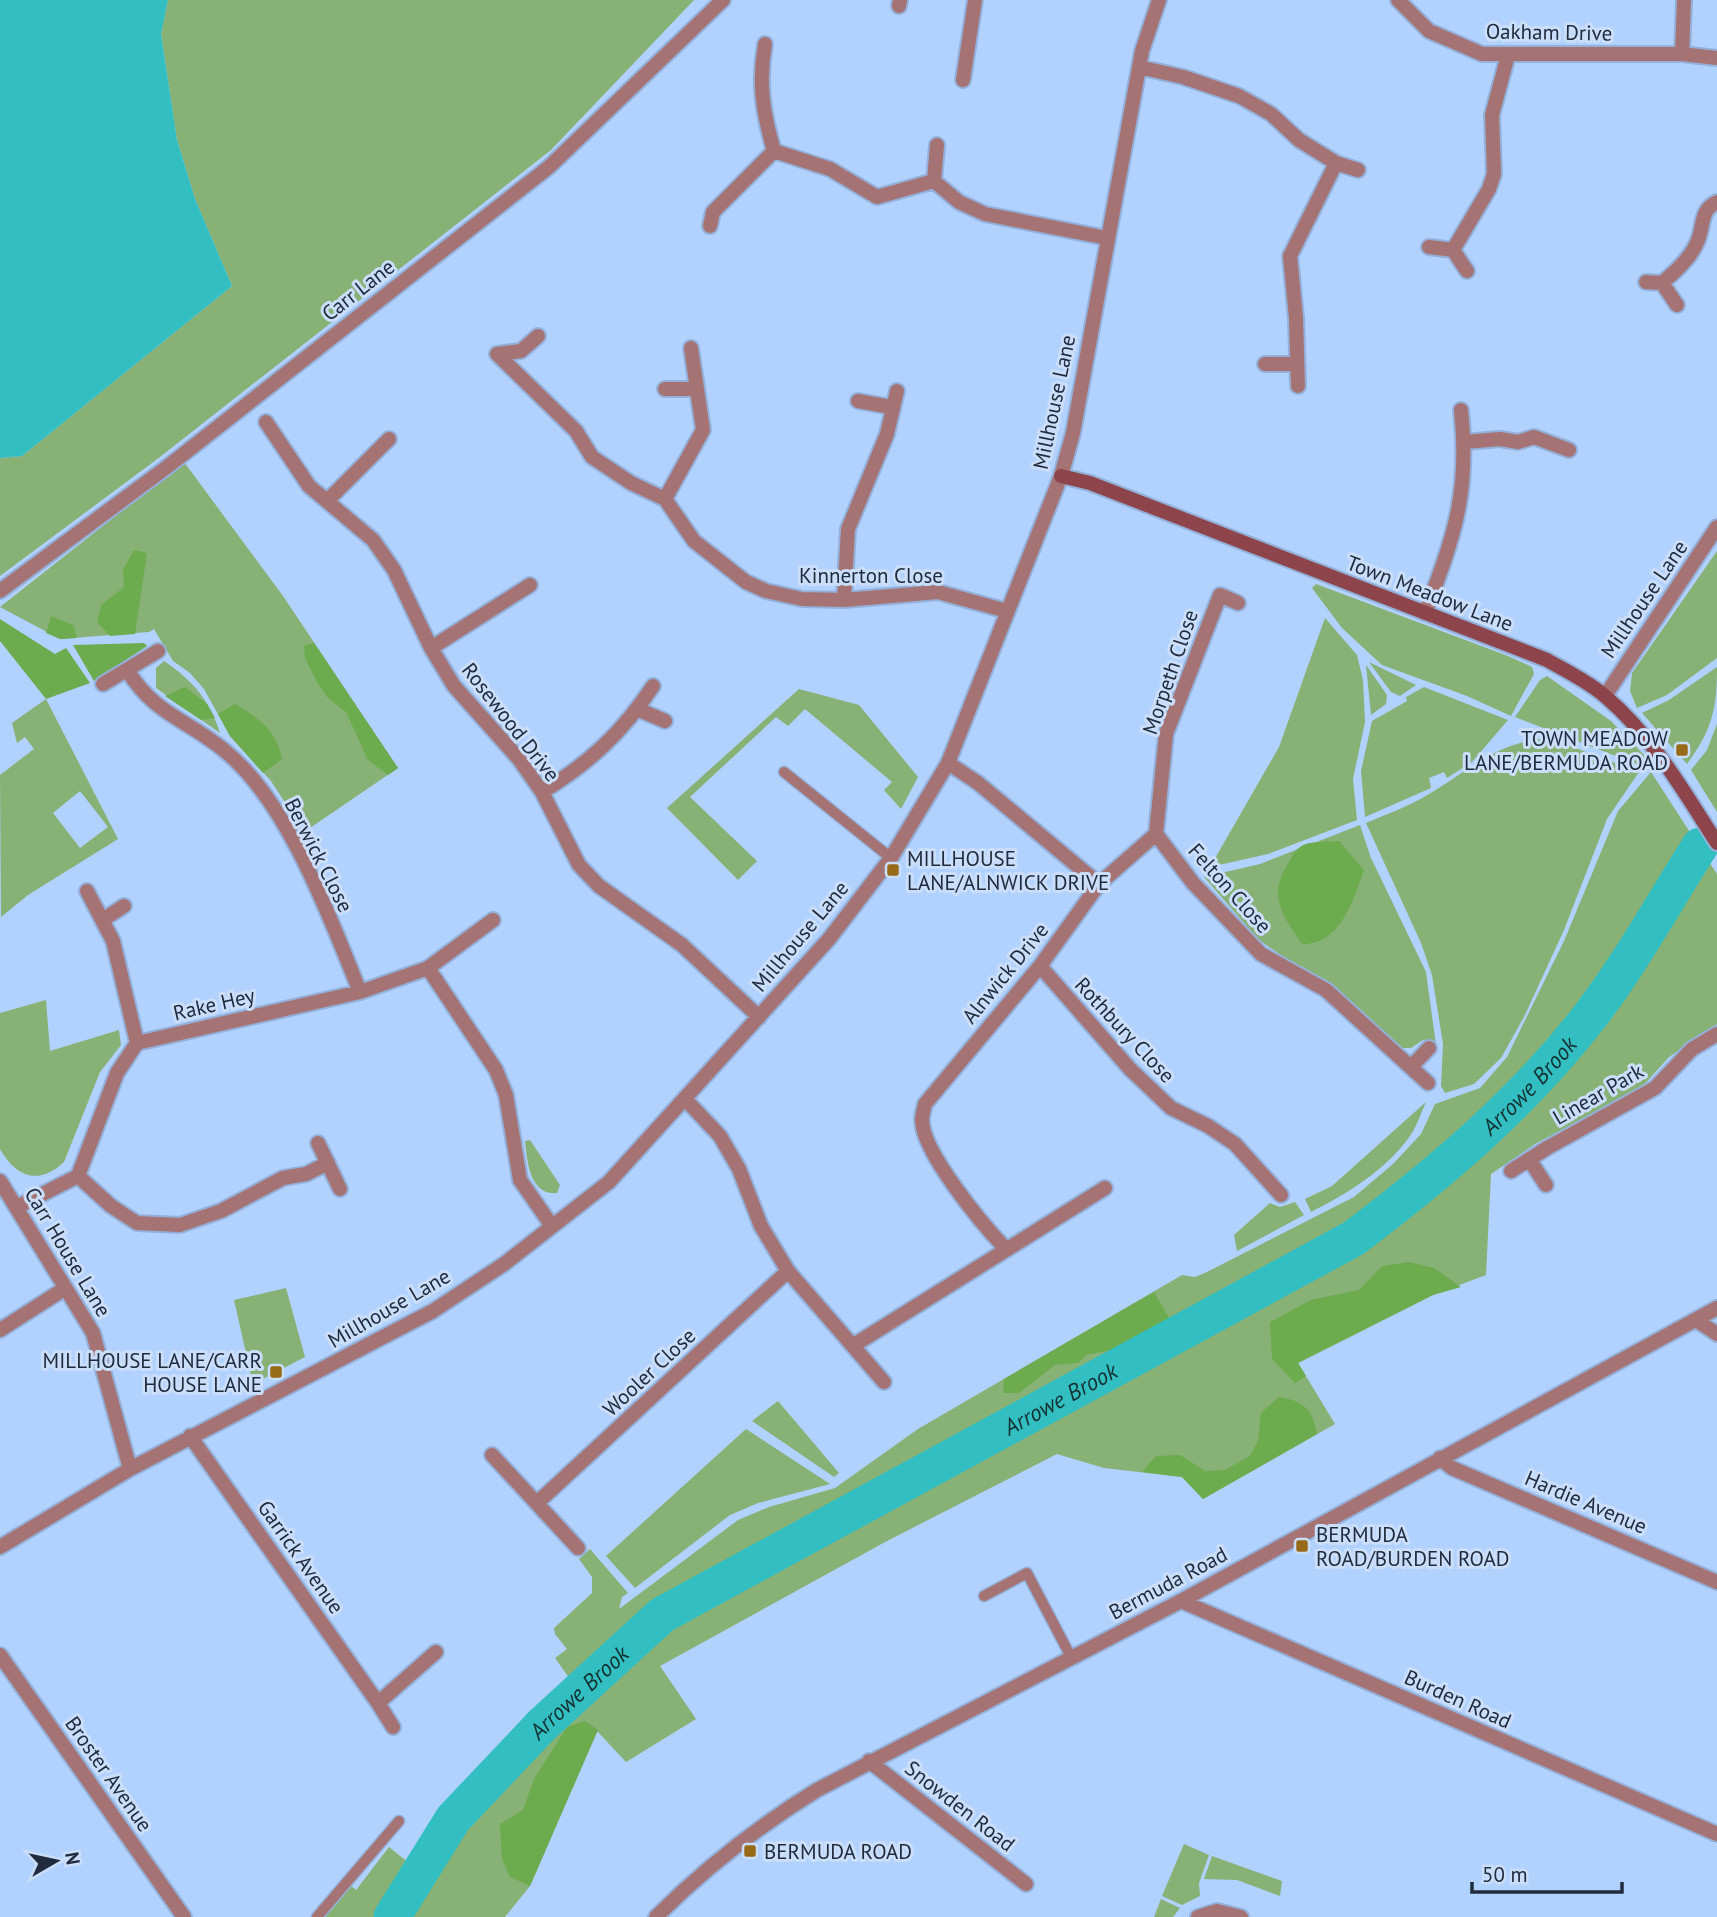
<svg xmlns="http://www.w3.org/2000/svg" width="1717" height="1917" viewBox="0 0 1717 1917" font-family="'PT Sans',sans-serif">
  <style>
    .green { fill: #88b176; fill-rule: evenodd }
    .forest { fill: #6cab4e }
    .water { fill: #33bfc2 }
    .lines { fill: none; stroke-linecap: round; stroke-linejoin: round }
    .river { stroke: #33bfc2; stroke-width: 37 }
    .lane-casing { stroke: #94b0d8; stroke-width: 13 }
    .street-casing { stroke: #94b0d8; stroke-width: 18 }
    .secondary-casing { stroke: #94b0d8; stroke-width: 18 }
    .lane { stroke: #a67375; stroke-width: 10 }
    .street { stroke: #a67375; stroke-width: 14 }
    .secondary { stroke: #8d454b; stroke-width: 14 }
    .poi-dot { fill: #976a18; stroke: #cadef9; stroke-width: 2.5 }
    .labels { text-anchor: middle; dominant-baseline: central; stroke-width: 6; stroke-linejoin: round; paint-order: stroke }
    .street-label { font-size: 21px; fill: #202c3e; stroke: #cadef9 }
    .poi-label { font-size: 21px; fill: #202c3e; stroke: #cadef9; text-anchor: start }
    .water-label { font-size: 23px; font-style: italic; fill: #143131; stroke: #cadef9 }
  </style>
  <rect width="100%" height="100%" fill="#b1d1ff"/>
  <!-- green -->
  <path class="green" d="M168,0H694L551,150L160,457L0,576V458L22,456L232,286L195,199L177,140L161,34Z
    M184,462L283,596L398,768L304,832L271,781L230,736L204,689L190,673L173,661L154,629L149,632L60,639L0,607Z
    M1717,551V658L1667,695L1637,708L1630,691L1632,673Z
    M1316,584L1508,656L1532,667L1534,674L1511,716L1467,696L1382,665L1342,628L1312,588Z
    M1325,618L1357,655L1363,680L1365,722L1353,779L1357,820L1268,854L1210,867L1279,747Z
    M164,661C192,680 210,700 220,733L156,688V668Z
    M1369,662L1416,685L1400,696L1391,692Z
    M1366,665L1387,695L1386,704L1371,715Z
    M1717,667C1717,709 1712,730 1687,764L1642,713L1669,700Z
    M1547,676L1611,721L1650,761L1644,767L1515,717L1540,680Z
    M1424,687L1508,720L1472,762L1447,778L1444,772L1429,778L1431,788L1365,817L1361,771L1372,721L1407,701L1406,697Z
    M799,689L859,705L918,777L901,809L884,790L892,782L805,709L788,726L776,717L690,797L757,861L738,880L667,808Z
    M46,699L118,839L28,895L1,917L0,775L34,749L25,737L17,743L12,723ZM80,791L108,827L80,848L53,813Z
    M1717,724V812L1691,770L1707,750Z
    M1549,738L1639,772L1607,819L1564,930L1524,1017L1501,1058L1474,1084L1445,1093L1441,1086L1443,1044L1432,975L1421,943L1366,823C1387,814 1410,806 1429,794C1473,768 1496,742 1549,738Z
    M1651,772L1717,874V1024L1669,1057L1642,1087L1535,1144L1491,1174L1486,1275L1433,1295L1298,1363L1335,1424L1203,1499L1182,1477L1104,1468L1057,1454L887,1541L660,1666L696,1719L626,1762L597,1731L530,1886L505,1917H323L350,1885L356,1890L389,1847L420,1872L441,1838L434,1830C476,1769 516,1730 570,1679L555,1658L567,1649L555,1634L554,1628L592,1593V1577L579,1559L590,1549L628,1593L622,1597L619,1609L738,1520L769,1507L835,1488L918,1429L1182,1275L1195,1277L1207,1272L1354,1197L1393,1164L1421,1134L1435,1104L1480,1088L1507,1057L1564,941L1618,811Z
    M1360,825L1371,858L1426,972L1436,1045L1423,1040L1411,1048H1400L1331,983L1291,962L1259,940L1204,877L1260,864Z
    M46,1000L50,1051L119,1030L121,1045L100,1072L64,1162C38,1186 16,1177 0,1149V1013Z
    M1426,1102C1421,1113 1417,1126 1410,1136C1386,1170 1347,1194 1311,1212L1305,1199L1332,1186Z
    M530,1140L560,1185L557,1193C529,1196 527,1159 525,1141Z
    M1295,1202L1304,1215L1237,1251L1234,1235L1270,1203L1280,1207Z
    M286,1288L305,1357L253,1384L234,1300Z
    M778,1401L839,1473L834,1477L752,1421Z
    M746,1429L830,1484L758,1503L730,1515L635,1588L606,1556Z
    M1184,1844L1209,1855L1199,1883L1200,1896L1182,1905L1162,1896Z
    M1212,1856L1282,1881L1280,1896L1237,1880L1204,1879Z
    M1161,1899L1180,1908L1173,1917H1154Z"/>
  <!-- forest -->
  <path class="forest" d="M134,550L147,553L135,634L110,636L97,622L101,605L124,587L123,570Z
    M51,616L73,625L77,638L60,639L46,633Z
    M0,619L55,654L66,648L90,683L46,699L0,641Z
    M144,643L147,646L94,681L73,645Z
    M314,643L398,768L388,775L368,760L346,712L328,698L318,684L305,658L304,646Z
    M185,687L207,704L215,718L201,720L165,696Z
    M235,704C259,718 277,731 282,759L263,773L230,736L218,714Z
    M1339,841L1364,870C1353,901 1340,945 1302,944C1283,915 1267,897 1288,864C1293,855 1296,847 1306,844C1316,841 1329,842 1339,841Z
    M1409,1262L1434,1268L1461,1287L1433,1295L1298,1363L1306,1376L1295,1383L1272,1359L1270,1322L1311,1300L1359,1290L1382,1266Z
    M1154,1292L1171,1321L1156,1330L1143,1344L1086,1355L1078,1363L1055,1365L1019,1393H1003L1004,1379Z
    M1279,1397C1304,1401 1313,1410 1317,1434L1203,1499L1182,1477L1142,1472L1156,1456L1180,1455L1205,1471L1225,1470L1250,1456L1258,1441L1261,1413Z
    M585,1721L598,1730L530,1886L510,1877L502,1859L500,1824L523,1810L534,1779L567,1727Z"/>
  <!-- water -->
  <path class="water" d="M0,0H168L161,34L177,140L195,199L232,286L22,456L0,458Z"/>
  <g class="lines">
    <!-- river -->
    <path class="river" id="s1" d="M392,1917L453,1819L542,1725L662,1615L1354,1238C1441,1172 1523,1103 1590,1016C1631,963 1664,902 1700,846"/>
    <defs>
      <path id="lane" d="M784,772L891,858
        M984,1596L1027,1573L1071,1657
        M317,1917L399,1821"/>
      <path id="street" d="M1398,0L1429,31L1482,54H1682L1717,58
        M899,6L900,0
        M765,44C758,83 763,113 774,151
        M1682,54L1684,0
        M1139,67L1183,77L1239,96L1271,114L1299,140L1336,163L1290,256L1296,318L1298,386
        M963,80L975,0
        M1336,163L1358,170
        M934,181L937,145
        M710,226L713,212L774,151L830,169L877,197L934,181L959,202L985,214L1107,238
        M1429,247L1453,250L1489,189L1494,174L1492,115L1508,55
        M1453,250L1467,271
        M1646,282L1662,283C1675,272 1692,257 1698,240C1704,225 1700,210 1717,202
        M1662,283L1677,305
        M538,336L521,351L497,354L576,431L592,457L631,483L665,499L694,541L746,582L766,591L802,599L844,600L938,592L1007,611
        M1265,364H1297
        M665,389H697
        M858,401L891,407
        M266,422L309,486L373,540L394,570L431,648L454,686L519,759L542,792L579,865L599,886L682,945L759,1017
        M1464,442L1500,439L1518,442L1534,437L1569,450
        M665,499L703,430L691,348
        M327,501L389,439
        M0,591L167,467L549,167L723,0
        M844,600L848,529L887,434L897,391
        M1425,613C1454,537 1470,493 1461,410
        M431,648L530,585
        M127,670C156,716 187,719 225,751C288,802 330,918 360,992
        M103,684L158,651
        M1605,696L1717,527
        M637,709L665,721
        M948,763L978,783L1099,884L1040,966L925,1104C924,1109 922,1115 922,1120C922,1152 983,1225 1005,1248
        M542,792C588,764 623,732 653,686
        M1156,834L1193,883L1261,954L1326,990L1428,1083
        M1099,884L1156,834L1166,734L1220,595L1238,603
        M87,891L113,941L137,1043
        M104,919L124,906
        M1040,966L1130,1069L1171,1108L1208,1126L1235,1144L1281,1195
        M428,968L496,1070L506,1095L520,1180L552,1226
        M1411,1067L1429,1048
        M686,1100L720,1136L739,1169L761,1226L788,1271L884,1382
        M318,1143L340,1189
        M1529,1159L1546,1185
        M1511,1171L1547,1148L1655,1088L1692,1049L1717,1034
        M78,1176L111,1206L137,1223L180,1225L221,1211L283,1178L306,1174L328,1163
        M0,1181L93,1333L130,1469
        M17,1207L78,1176L117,1073L137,1043L360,992L428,968L493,920
        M1696,1320L1717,1334
        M0,1330L64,1289
        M854,1345L1105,1188
        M190,1436L378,1703L436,1652
        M492,1455L578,1548
        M1440,1458L1452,1468L1717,1582
        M537,1503L788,1271
        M0,1547L130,1469L433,1311L504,1264L609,1182L829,939L891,858L948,763L1061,476L1073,433L1142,51L1159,0
        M1181,1601L1717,1834
        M0,1655L184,1917
        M378,1703L393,1727
        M869,1761L1026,1884
        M656,1917C705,1868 757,1827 817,1790L1181,1601L1717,1308
        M1198,1917L1217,1911L1241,1917"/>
      <path id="secondary" d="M1061,476L1090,483L1547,660C1566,671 1589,682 1606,697C1653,737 1684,792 1717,843"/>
    </defs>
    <!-- lane casing -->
    <use href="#lane" class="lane-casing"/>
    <!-- street casing -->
    <use href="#street" class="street-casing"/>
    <!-- secondary casing -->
    <use href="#secondary" class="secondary-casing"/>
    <!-- lane -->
    <use href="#lane" class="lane"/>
    <!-- street -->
    <use href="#street" class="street"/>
    <!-- secondary -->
    <use href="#secondary" class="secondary"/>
  </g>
  <!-- markers -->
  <g class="poi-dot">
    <rect x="1675" y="743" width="14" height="14" rx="3.5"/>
    <rect x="886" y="863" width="14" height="14" rx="3.5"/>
    <rect x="269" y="1365" width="14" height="14" rx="3.5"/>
    <rect x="1295" y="1539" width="14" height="14" rx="3.5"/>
    <rect x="743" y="1844" width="14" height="14" rx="3.5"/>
  </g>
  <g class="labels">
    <!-- street labels -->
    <g class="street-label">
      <text transform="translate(1549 32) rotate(1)">Oakham Drive</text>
      <text transform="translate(358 290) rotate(-38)">Carr Lane</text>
      <text transform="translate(1054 402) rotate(-78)">Millhouse Lane</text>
      <text x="871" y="575">Kinnerton Close</text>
      <text transform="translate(1430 593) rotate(21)">Town Meadow Lane</text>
      <text transform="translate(1644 599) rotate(-56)">Millhouse Lane</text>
      <text transform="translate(1170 672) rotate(-71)">Morpeth Close</text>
      <text transform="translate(511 722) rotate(52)">Rosewood Drive</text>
      <text transform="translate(319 855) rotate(63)">Berwick Close</text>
      <text transform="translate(1230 888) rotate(48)">Felton Close</text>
      <text transform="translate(800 936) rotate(-50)">Millhouse Lane</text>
      <text transform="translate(1005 973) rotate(-51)">Alnwick Drive</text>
      <text transform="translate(214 1004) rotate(-13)">Rake Hey</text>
      <text transform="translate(1125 1030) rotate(47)">Rothbury Close</text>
      <text transform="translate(1598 1094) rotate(-30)">Linear Park</text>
      <text transform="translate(68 1252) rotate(59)">Carr House Lane</text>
      <text transform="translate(389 1308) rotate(-30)">Millhouse Lane</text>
      <text transform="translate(649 1372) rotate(-43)">Wooler Close</text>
      <text transform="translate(1586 1502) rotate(23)">Hardie Avenue</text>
      <text transform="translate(301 1557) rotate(55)">Garrick Avenue</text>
      <text transform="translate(1168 1583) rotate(-28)">Bermuda Road</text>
      <text transform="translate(1458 1699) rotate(24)">Burden Road</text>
      <text transform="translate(109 1774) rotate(55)">Broster Avenue</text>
      <text transform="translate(960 1806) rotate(38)">Snowden Road</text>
    </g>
    <!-- poi labels -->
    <g class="poi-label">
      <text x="1668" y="738" text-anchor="end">TOWN MEADOW<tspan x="1668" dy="24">LANE/BERMUDA ROAD</tspan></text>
      <text x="907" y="858">MILLHOUSE<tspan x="907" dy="24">LANE/ALNWICK DRIVE</tspan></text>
      <text x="262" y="1360" text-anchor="end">MILLHOUSE LANE/CARR<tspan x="262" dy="24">HOUSE LANE</tspan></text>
      <text x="1316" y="1534">BERMUDA<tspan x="1316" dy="24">ROAD/BURDEN ROAD</tspan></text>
      <text x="764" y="1851">BERMUDA ROAD</text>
    </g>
    <!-- water labels -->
    <g class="water-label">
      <text stroke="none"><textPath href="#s1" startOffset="1428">Arrowe Brook</textPath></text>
      <text stroke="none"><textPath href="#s1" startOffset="861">Arrowe Brook</textPath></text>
      <text stroke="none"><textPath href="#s1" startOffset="294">Arrowe Brook</textPath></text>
    </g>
  </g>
  <!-- north arrow -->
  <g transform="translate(56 1861) rotate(81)" stroke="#cadef9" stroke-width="5" paint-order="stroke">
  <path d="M0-5L12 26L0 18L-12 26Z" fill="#202c3e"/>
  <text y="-10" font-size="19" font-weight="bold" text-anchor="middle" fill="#202c3e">N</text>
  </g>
  <!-- scale -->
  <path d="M1472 1882v10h150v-10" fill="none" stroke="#202c3e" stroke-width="3.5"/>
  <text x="1482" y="1882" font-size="21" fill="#202c3e" stroke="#cadef9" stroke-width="5" paint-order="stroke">50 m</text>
</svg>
